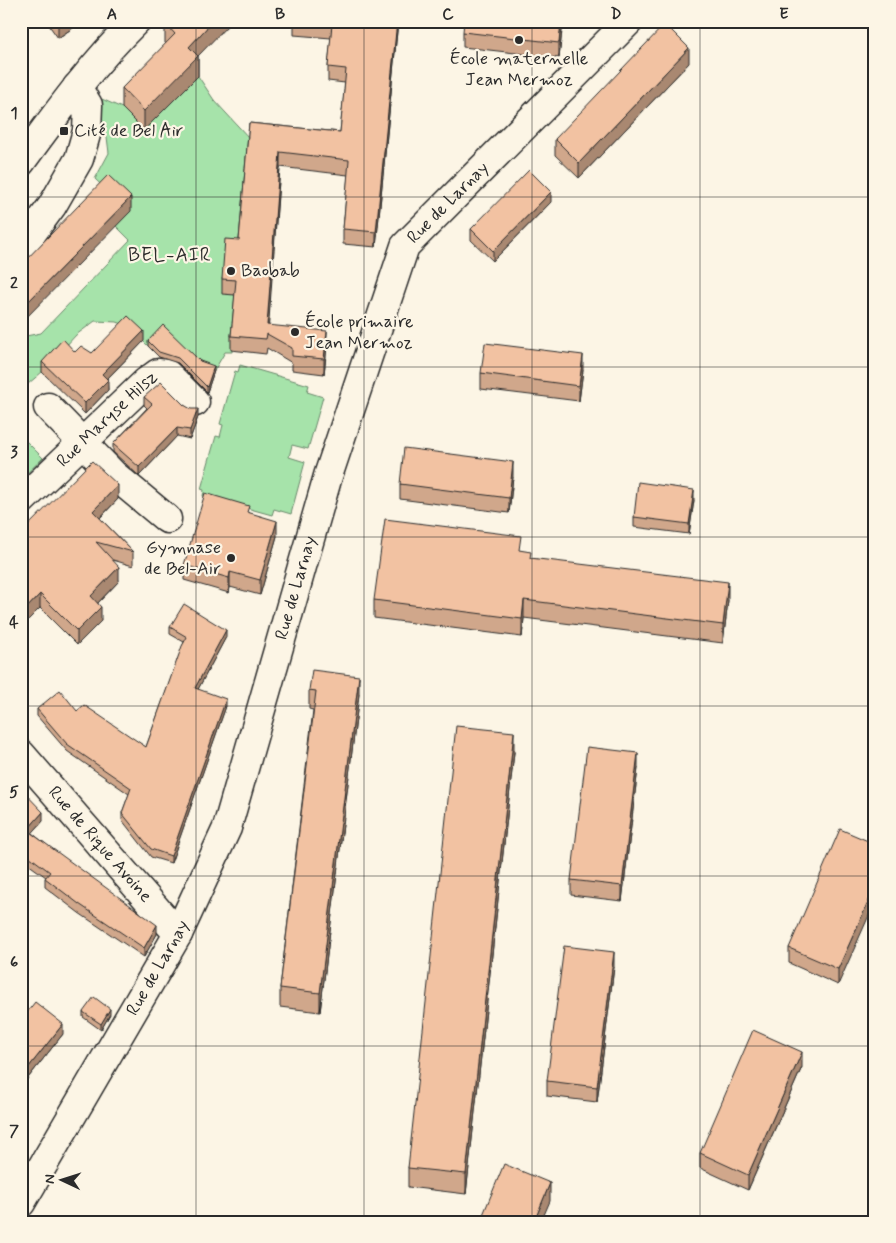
<svg xmlns="http://www.w3.org/2000/svg" width="896" height="1243" viewBox="0 0 896 1243" font-family="Mynerve,sans-serif">
  <style>
    .green { fill: #a6e3aa; stroke: #68876a }
    .lines { fill: none; stroke-linecap: round; stroke-linejoin: round }
    .minor-casing { stroke: #2b2b2b; stroke-width: 31 }
    .minor { stroke: #fcf5e5; stroke-width: 28 }
    .wall { fill: #d0a78b; stroke: #2b2b2b }
    .shaded-wall { fill: #a98871; stroke: #2b2b2b }
    .building { fill: #f2c2a2; stroke: #2b2b2b }
    .grid { fill: none; stroke: #2b2b2b; stroke-width: 1; stroke-opacity: 0.55 }
    .poi-dot { fill: #2b2b2b; stroke: #fcf5e5; stroke-width: 2 }
    .labels { text-anchor: middle; dominant-baseline: central; stroke-width: 4.5; stroke-linejoin: round; paint-order: stroke }
    .poi-label { font-size: 18px; fill: #2b2b2b; stroke: #fcf5e5; text-anchor: start }
    .street-label { font-size: 18px; fill: #2b2b2b; stroke: #fcf5e5 }
    .neighbourhood-label { font-size: 19px; letter-spacing: 1px; fill: #2b2b2b; stroke: #fcf5e5 }
    .neatline { fill: none; stroke: #2b2b2b; stroke-width: 2 }
    .grid-label { font-size: 16px; text-anchor: middle; font-weight: bold; fill: #2b2b2b }
  </style>
  <rect width="100%" height="100%" fill="#fcf5e5"/>
  <filter id="ink" filterUnits="userSpaceOnUse"><feTurbulence type="fractalNoise" baseFrequency=".02" numOctaves="2"/><feDisplacementMap in="SourceGraphic" scale="10" xChannelSelector="R" yChannelSelector="G"/><feConvolveMatrix kernelMatrix="1 2 1 2 8 2 1 2 1" color-interpolation-filters="sRGB"/></filter>
  <g filter="url(#ink)">
    <!-- green -->
    <path class="green" d="M198,76L214,100L249,138L239,255L222,293L236,295L232,352H225L214,371L200,366L163,331L148,346L128,326L117,322L95,321L76,335L42,372L21,390V337L41,333L130,240L116,226L130,212L95,179L109,153L107,137L94,134L95,96L122,108L144,130Z
      M240,365L309,385L307,392L323,397L308,449L292,445L289,457L305,462L291,514L274,509L272,515L203,496L204,490L201,489L216,436L220,437L223,425L220,424L235,371L238,372Z
      M21,436L43,458L21,479Z"/>
    <g class="lines">
      <defs>
        <g id="minor">
          <path d="M21,162C57,113 92,64 136,21"/>
          <path d="M21,248L52,206L79,159L87,131L88,105L77,87"/>
          <path d="M48,407L114,475L167,519"/>
          <path id="s1" d="M21,501L147,381L158,373L167,374L195,402"/>
          <path id="s2" d="M21,754L178,934"/>
          <path id="s3" d="M21,1203L178,934L227,828L328,476L405,246L629,21"/>
        </g>
      </defs>
      <!-- minor casing -->
      <use href="#minor" class="minor-casing"/>
      <!-- minor -->
      <use href="#minor" class="minor"/>
    </g>
    <!-- wall -->
    <path class="wall" d="M46,21H83L58,38Z
      M294,21H398L376,247L343,244V229L348,175L280,167L268,326L327,346L324,374L292,370V363L267,348L266,354L231,350V336L235,295L222,294V279L239,240L249,123L340,132L345,83L328,81V67L331,38L294,35Z
      M563,21L559,58L463,47V32Z
      M165,23L198,56V76L144,130L122,108V88L166,44L165,43Z
      M689,63L579,178L555,155V139Z
      M551,202L493,261L471,240V229Z
      M144,341L107,379L108,390L85,414L42,372V362L75,352L92,353Z
      M148,341L200,361L214,371L207,392L178,363L159,357L148,346Z
      M583,370L579,401L481,389V373Z
      M144,397L184,405L198,417L190,439L177,436L139,476L113,452V444L147,408L144,405Z
      M513,477L509,513L400,499V484Z
      M118,499L100,518L133,552V566L113,560L119,581L98,603L101,621L77,645L40,608L21,533Z
      M694,500L689,534L634,527V517Z
      M249,513L277,536L260,595L230,587L229,593L184,580V565Z
      M521,551L531,558L728,600L723,643L524,618L522,637L374,618V600Z
      M170,627L226,637L198,689L226,706L171,863L151,857L122,820V813L129,794L67,751L37,716V709L77,711L146,747L184,642L170,634Z
      M309,690L359,694L320,1012L280,1007V988L313,710L309,709Z
      M514,752L466,1194L408,1187V1168Z
      M638,768L622,901L571,895V880Z
      M21,789L43,821L32,833L157,934L144,957L79,913L45,887V878L46,877L21,859Z
      M875,844L838,985L789,963V948Z
      M614,967L597,1102L547,1096V1081Z
      M83,1012L110,1014L101,1030L83,1017Z
      M21,1020L63,1034L24,1083L21,1081Z
      M802,1067L748,1190L700,1168V1153Z"/>
    <!-- shaded-wall -->
    <path class="shaded-wall" d="M61,21H83L58,38V23Z
      M213,21H232L198,56V76L144,130V111L189,47Z
      M397,21H398L376,247V232Z
      M561,21H563L559,58V43Z
      M689,48V63L579,178V163Z
      M280,152V167L268,334L267,325Z
      M551,192V202L493,261V251Z
      M131,197V211L22,322V336L21,337V309Z
      M144,331V341L102,384V374Z
      M327,331V346L324,374V359Z
      M583,355V370L579,401V386Z
      M214,366V371L207,392V387Z
      M108,380V390L85,414V403Z
      M198,409V417L190,439V430Z
      M177,428V436L139,476V467Z
      M513,462V477L509,513V498Z
      M118,485V499L93,525V511Z
      M694,490V500L689,534V524Z
      M277,521V536L260,595V580Z
      M119,567V581L91,610V596Z
      M230,572V587L229,593V578Z
      M728,582V600L723,643V625Z
      M40,594V608L21,627V614Z
      M524,600V618L522,637V619Z
      M101,607V621L77,645V631Z
      M226,630V637L195,695V688Z
      M359,676V694L320,1012V993Z
      M226,699V706L171,863V856Z
      M514,732V752L466,1194V1174Z
      M638,753V768L622,901V886Z
      M43,812V821L27,839V830Z
      M875,887V902L838,985V969Z
      M157,925V934L144,957V948Z
      M614,952V967L597,1102V1087Z
      M110,1009V1014L101,1030V1024Z
      M63,1024V1034L24,1083V1073Z
      M802,1052V1067L748,1190V1175Z
      M550,1183V1201L541,1222H534Z"/>
    <!-- building -->
    <path class="building" d="M167,21H213L189,47L198,56L144,111L122,88L175,34L165,23Z
      M308,21H397L376,232L343,229L349,160L280,152L267,325L327,331L324,359L292,356V348L267,334L266,339L231,336L236,280L222,279L225,239L239,240L249,123L340,132L346,69L328,67L332,24Z
      M464,21H561L559,43L463,32Z
      M665,24L689,48L579,163L555,139Z
      M529,170L551,192L493,251L471,229Z
      M108,175L131,197L21,309V265Z
      M128,316L144,331L102,374L108,380L85,403L42,362L63,339L75,352L81,346L92,353Z
      M163,325L200,361L214,366L207,387L178,358L159,352L148,341Z
      M485,343L583,355L579,386L481,373Z
      M161,382L184,405L191,409H198L190,430L177,428L139,467L113,444L152,404L144,397Z
      M404,448L513,462L509,498L400,484Z
      M92,461L118,485L93,511L133,552L96,542L119,567L91,596L101,607L77,631L40,594L21,614V533Z
      M638,482L694,490L689,524L634,517Z
      M205,493L249,506L247,512L277,521L260,580L230,572L229,578L184,565Z
      M385,519L521,536L519,550L531,552L530,558L728,582L723,625L524,600L522,619L374,600Z
      M184,604L226,630L195,688L226,699L171,856L151,849L122,813L131,788L67,744L37,709L60,690L77,711L84,705L146,747L182,646L187,637L170,627Z
      M312,670L359,676L320,993L280,988L316,691L309,690Z
      M456,726L514,732L466,1174L408,1168Z
      M587,747L638,753L622,886L571,880Z
      M21,789L43,812L27,830L157,925L144,948L79,904L45,878L50,872L21,850Z
      M840,829L875,844V887L838,969L789,948Z
      M564,946L614,952L597,1087L547,1081Z
      M94,997L110,1009L101,1024L83,1012Z
      M35,1002L63,1024L24,1073L21,1070V1020Z
      M753,1030L802,1052L748,1175L700,1153Z
      M504,1164L550,1183L534,1222H480Z"/>
  </g>
  <!-- grid -->
  <path class="grid" d="M196,21V1222M364,21V1222M532,21V1222M700,21V1222M21,197H875M21,367H875M21,537H875M21,706H875M21,876H875M21,1046H875"/>
  <!-- markers -->
  <g class="poi-dot">
    <circle cx="519" cy="40" r="5"/>
    <rect x="59" y="126" width="10" height="10" rx="2.5"/>
    <circle cx="231" cy="271" r="5"/>
    <circle cx="295" cy="332" r="5"/>
    <circle cx="231" cy="558" r="5"/>
  </g>
  <g class="labels">
    <!-- poi labels -->
    <g class="poi-label">
      <text x="519" y="59" text-anchor="middle">École maternelle<tspan x="519" dy="21">Jean Mermoz</tspan></text>
      <text x="74" y="131">Cité de Bel Air</text>
      <text x="241" y="271">Baobab</text>
      <text x="305" y="322">École primaire<tspan x="305" dy="21">Jean Mermoz</tspan></text>
      <text x="221" y="548" text-anchor="end">Gymnase<tspan x="221" dy="21">de Bel-Air</tspan></text>
    </g>
    <!-- street labels -->
    <g class="street-label">
      <text stroke="none"><textPath href="#s3" startOffset="1098">Rue de Larnay</textPath></text>
      <text stroke="none"><textPath href="#s1" startOffset="119">Rue Maryse Hilsz</textPath></text>
      <text stroke="none"><textPath href="#s3" startOffset="678">Rue de Larnay</textPath></text>
      <text stroke="none"><textPath href="#s2" startOffset="120">Rue de Rique Avoine</textPath></text>
      <text stroke="none"><textPath href="#s3" startOffset="272">Rue de Larnay</textPath></text>
    </g>
    <!-- neighbourhood labels -->
    <g class="neighbourhood-label">
      <text x="170" y="255">BEL-AIR</text>
    </g>
  </g>
  <!-- margin -->
  <rect width="896" height="1243" fill="none" stroke="#fcf5e5" stroke-width="55"/>
  <!-- north arrow -->
  <g transform="translate(62 1180) rotate(274)" stroke="#fcf5e5" stroke-width="4" paint-order="stroke">
  <path d="M0-4L9 19L0 12L-9 19Z" fill="#2b2b2b"/>
  <text y="-8" font-size="14" font-weight="bold" text-anchor="middle" fill="#2b2b2b">N</text>
  </g>
  <rect x="28" y="28" width="840" height="1188" class="neatline"/>
  <g class="grid-label">
    <text x="112" y="19">A</text>
    <text x="280" y="19">B</text>
    <text x="448" y="19">C</text>
    <text x="616" y="19">D</text>
    <text x="784" y="19">E</text>
    <text x="14" y="118">1</text>
    <text x="14" y="288">2</text>
    <text x="14" y="457">3</text>
    <text x="14" y="627">4</text>
    <text x="14" y="797">5</text>
    <text x="14" y="967">6</text>
    <text x="14" y="1136">7</text>
  </g>
</svg>
